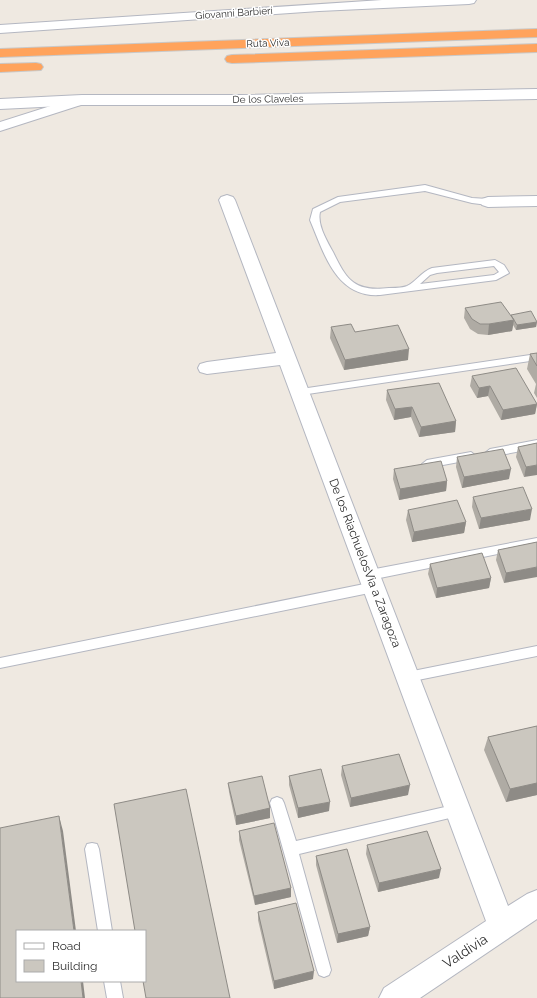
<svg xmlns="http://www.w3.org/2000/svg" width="537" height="998" viewBox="0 0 537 998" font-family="Raleway,sans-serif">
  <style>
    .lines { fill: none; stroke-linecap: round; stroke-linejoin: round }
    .lane-casing { stroke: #b4b7c1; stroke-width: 2 }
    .street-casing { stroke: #b4b7c1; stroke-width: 2 }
    .secondary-casing { stroke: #b4b7c1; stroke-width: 2 }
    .highway-casing { stroke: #c9c9c9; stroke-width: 2 }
    .lane { fill: #fff; fill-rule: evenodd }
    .street { fill: #fff; fill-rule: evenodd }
    .secondary { fill: #fff; fill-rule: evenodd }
    .highway { fill: #ffa35c; fill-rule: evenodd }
    .wall { fill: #afaba4 }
    .shaded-wall { fill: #8e8b86 }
    .building { fill: #cbc7bf; stroke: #8e8b86 }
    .labels { text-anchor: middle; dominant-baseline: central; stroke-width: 3; stroke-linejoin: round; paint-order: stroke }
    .far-street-label { font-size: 10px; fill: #2e2e2e; stroke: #fff }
    .street-label { font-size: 12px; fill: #2e2e2e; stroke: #fff }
    .near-street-label { font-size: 14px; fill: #2e2e2e; stroke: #fff }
  </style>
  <rect width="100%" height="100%" fill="#efe9e1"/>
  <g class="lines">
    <defs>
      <path id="lane" d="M425,185L472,198L488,199L492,202L488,205L472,203L425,191L340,202L320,212C317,225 327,241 333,252C347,281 355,292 389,288C394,288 402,288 407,286C416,282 421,272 432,268L495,260L504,265L509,273L496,280L380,295C336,298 324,253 310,220L313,209L338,197ZM494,266L499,272L494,275L420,284L430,275L437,273Z
        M537,354V360L301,395L296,392L301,389Z
        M537,440V448L490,457L485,453L490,449Z
        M471,452L476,456L475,459L427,468L422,464L427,460Z
        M537,538V546L370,580L366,578L364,575L366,572L370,570Z
        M374,582L378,584L380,587L378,590L374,592L0,668V658Z
        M537,646V656L408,682L404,681L402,677L404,673L408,672Z
        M277,797L282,799L284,803L296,841L458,804L463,806L465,810L463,814L458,816L299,854L331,970L329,975L324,977L319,975L317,970L270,803L272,799Z
        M92,843L97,844L99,849L112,931H98L85,849L87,844Z
        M104,981H120L123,998H107Z"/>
      <path id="street" d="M82,96L87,97L89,100L87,103L0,131V122Z
        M227,195L233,197L235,200L508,906L527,894L537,890V919L420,998H379L384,988L486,921L280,365L207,374L200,372L198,368L200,364L207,362L276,353L219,200L221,197Z
        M537,196V206L488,207L482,205L480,202L482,199L488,197Z"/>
      <path id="secondary" d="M382,0H476L474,3L469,4L319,11L0,33V25Z
        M537,89V99L240,105H82L0,109V99L82,95H240Z"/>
      <path id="highway" d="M537,29V37L0,57V49Z
        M537,44V52L232,63L227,62L225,59L227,56L232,55Z
        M36,63L41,64L43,67L41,70L0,72V64Z"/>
    </defs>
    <!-- lane casing -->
    <use href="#lane" class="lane-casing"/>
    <!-- street casing -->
    <use href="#street" class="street-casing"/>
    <!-- secondary casing -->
    <use href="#secondary" class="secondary-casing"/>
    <!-- highway casing -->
    <use href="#highway" class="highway-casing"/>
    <!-- lane -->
    <use href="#lane" class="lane"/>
    <!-- street -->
    <use href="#street" class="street"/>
    <!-- secondary -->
    <use href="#secondary" class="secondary"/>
    <!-- highway -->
    <use href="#highway" class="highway"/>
  </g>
  <!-- wall -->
  <path class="wall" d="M465,308L511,316V315L537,321L536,327L516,330L513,325L512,331L488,335L478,334L470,329L464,318Z
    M331,327L355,332L408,360L344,370L330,338Z
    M537,353V398L534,393L536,384L527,369L530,354Z
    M472,376L537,404L535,414L501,420L488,396L477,398L470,386Z
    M387,390L456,421L455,432L419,437L411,417L394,420L386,400Z
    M537,443L524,477L516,457L518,447Z
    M457,457L509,479L462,488L456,467Z
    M394,469L447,481L446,491L399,500L393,479Z
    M473,497L530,520L479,529L472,507Z
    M408,510L466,522L464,533L412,542L406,520Z
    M537,542L504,583L496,560L498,550Z
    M430,564L491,578L489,588L436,598L428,574Z
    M537,726V795L506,802L484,750L488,737Z
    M342,766L408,795L350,807L341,775Z
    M289,776L329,811L298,818L289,785Z
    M228,783L270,808V818L236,825L229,792Z
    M239,831L291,888V897L255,905L239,840Z
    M367,845L439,878L378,892L366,854Z
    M316,856L370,927L368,936L337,943L316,865Z
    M258,912L313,979L274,989L258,920Z"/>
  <!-- shaded-wall -->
  <path class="shaded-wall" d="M514,320L512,331L488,335L489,324Z
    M537,322L536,327L516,330L517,325Z
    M409,349L408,360L344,370L345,360Z
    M490,386L488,396L477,398L479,388Z
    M537,404L535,414L501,420L503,410Z
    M412,407L411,417L394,420L395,409Z
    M456,421L455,432L419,437L421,427Z
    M537,465V475L524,477L526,467Z
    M511,469L509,479L462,488L464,477Z
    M447,481L446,491L399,500L400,489Z
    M532,509L530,520L479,529L481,518Z
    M466,522L464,533L412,542L414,532Z
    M537,567V577L504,583L506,573Z
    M491,578L489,588L436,598L437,588Z
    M537,783V795L506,802L510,789Z
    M410,785L408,795L350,807L351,798Z
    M330,802L329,811L298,818V808Z
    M270,808V818L236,825V816Z
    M59,816L63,831L76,931H74Z
    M441,869L439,878L378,892L379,883Z
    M291,888V897L255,905L254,896Z
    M370,927L368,936L337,943L338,934Z
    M314,971L313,979L274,989V981Z
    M81,981H83L85,998H83Z"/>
  <!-- building -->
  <path class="building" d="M501,302L514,320L489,324H480L472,319L465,308Z
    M531,311L537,322L517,325L511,315Z
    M351,324L355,332L398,325L409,349L345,360L331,327Z
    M537,353V366L530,354Z
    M516,368L537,404L503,410L490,386L479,388L472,376Z
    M439,383L456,421L421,427L412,407L395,409L387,390Z
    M537,443V465L526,467L518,447Z
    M503,449L511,469L464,477L457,457Z
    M441,461L447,481L400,489L394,469Z
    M523,487L532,509L481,518L473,497Z
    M457,500L466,522L414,532L408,510Z
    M537,542V567L506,573L498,550Z
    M482,553L491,578L437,588L430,564Z
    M537,726V783L510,789L488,737Z
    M399,754L410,785L351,798L342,766Z
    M321,769L330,802L298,808L289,776Z
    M262,776L270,808L236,816L228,783Z
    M186,789L230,998H146L143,981H145V931H135L114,804Z
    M59,816L74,931H17V981H81L83,998H0V828Z
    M274,823L291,888L254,896L239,831Z
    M427,831L441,869L379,883L367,845Z
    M347,849L370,927L338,934L316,856Z
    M296,903L314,971L274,981L258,912Z"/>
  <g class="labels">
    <!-- far-street labels -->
    <g class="far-street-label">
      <text transform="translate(234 13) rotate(-4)">Giovanni Barbieri</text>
      <text transform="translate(268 43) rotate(-2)">Ruta Viva</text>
      <text transform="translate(268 99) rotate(-1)">De los Claveles</text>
    </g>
    <!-- street labels -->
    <g class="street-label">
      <text transform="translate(365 563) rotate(69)">De los RiachuelosVia a Zaragoza</text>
    </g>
    <!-- near-street labels -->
    <g class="near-street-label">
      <text transform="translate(465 951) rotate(-33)">Valdivia</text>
    </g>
  </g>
  <!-- legend -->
  <rect x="16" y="930" width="130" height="52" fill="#ffffff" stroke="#ababab"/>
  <rect x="24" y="943" width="20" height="6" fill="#ffffff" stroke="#ababab"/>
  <text x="52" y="950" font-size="12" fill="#2e2e2e">Road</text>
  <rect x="24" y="960" width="20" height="12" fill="#cbc7bf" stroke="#ababab"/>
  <text x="52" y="970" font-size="12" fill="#2e2e2e">Building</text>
</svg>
